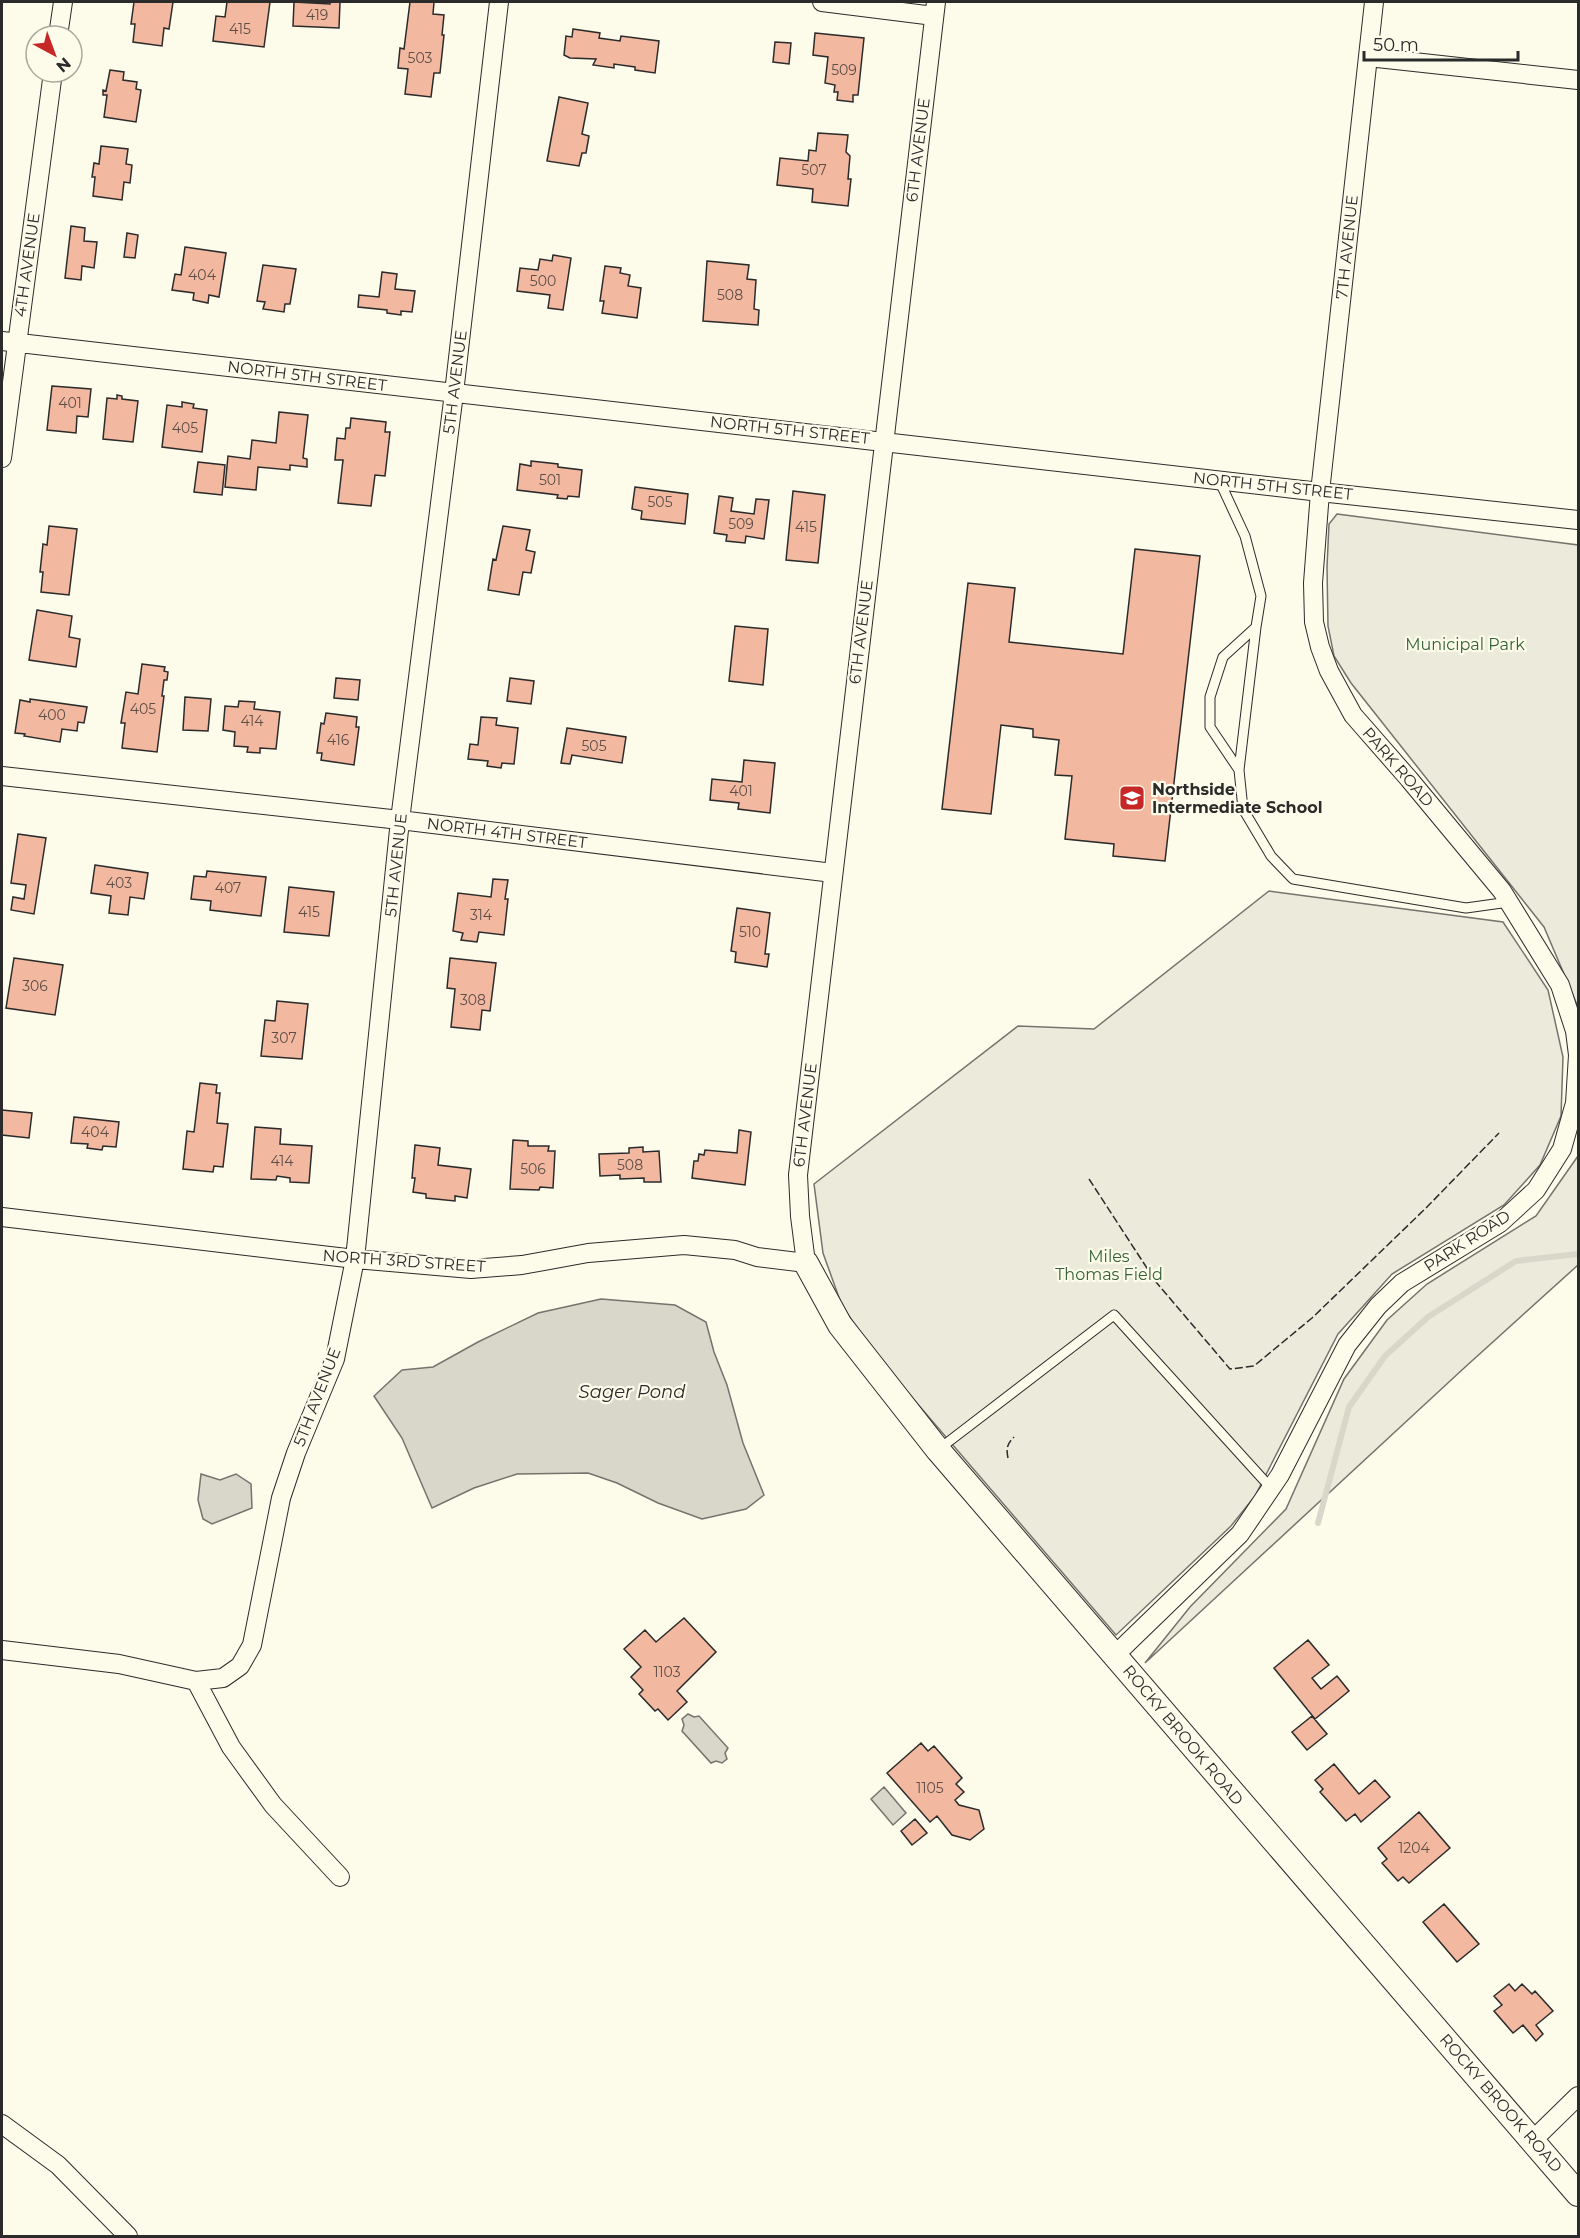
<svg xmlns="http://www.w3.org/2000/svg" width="1580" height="2238" viewBox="0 0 1580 2238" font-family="Montserrat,sans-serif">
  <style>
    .green { fill: #ecebdb; stroke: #74746e; stroke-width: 1.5 }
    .water { fill: #d8d7c9; stroke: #74746e; stroke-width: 1.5 }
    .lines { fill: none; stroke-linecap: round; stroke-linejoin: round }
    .stream { stroke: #d8d7c9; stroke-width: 6 }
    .building { fill: #f2b8a0; stroke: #2b2b2b; stroke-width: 1.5 }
    .service-casing { stroke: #2b2b2b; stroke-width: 11 }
    .minor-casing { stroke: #2b2b2b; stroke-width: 20 }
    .tertiary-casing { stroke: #2b2b2b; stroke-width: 26 }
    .service { stroke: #fdfbea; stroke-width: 9 }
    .minor { stroke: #fdfbea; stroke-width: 18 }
    .tertiary { stroke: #fdfbea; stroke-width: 24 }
    .fence { stroke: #2b2b2b; stroke-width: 1.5; stroke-dasharray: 8 3; stroke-linecap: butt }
    .labels { text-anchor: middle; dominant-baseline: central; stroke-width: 4.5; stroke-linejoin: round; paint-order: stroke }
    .number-label { font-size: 14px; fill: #5d4e48 }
    .street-label { font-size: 16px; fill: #2b2b2b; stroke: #fdfbea }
    .park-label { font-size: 16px; fill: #34623c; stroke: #fdfbea }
    .poi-label { font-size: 16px; font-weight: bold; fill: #2b2b2b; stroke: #fdfbea; text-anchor: start }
    .water-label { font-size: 18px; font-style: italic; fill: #2b2b2b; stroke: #fdfbea }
  </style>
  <rect width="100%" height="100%" fill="#fdfbea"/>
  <!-- green -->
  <path class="green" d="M1337,514L1578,545V1007L1544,927L1351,683L1334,656L1328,626L1327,567L1329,524Z
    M1269,891L1503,922L1548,990L1563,1057L1561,1116L1540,1165L1504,1205L1392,1274L1338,1334L1255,1496L1231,1526L1116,1635L879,1359L842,1306L823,1253L814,1184L1018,1026L1094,1029Z
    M1578,1156V1265L1463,1369L1145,1663L1190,1607L1286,1509L1344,1379L1387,1320L1427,1284L1536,1216Z"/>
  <!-- water -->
  <path class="water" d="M601,1299L675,1305L706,1322L714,1352L727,1385L743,1443L764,1495L746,1509L702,1519L658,1503L617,1483L588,1473L517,1474L474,1488L432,1508L402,1438L374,1396L402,1370L433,1367L478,1342L538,1313Z
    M201,1474L220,1480L236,1474L251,1484L252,1508L212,1524L203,1519L198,1500Z
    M688,1714L694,1717L699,1716L728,1748L725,1753L727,1759L722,1763L716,1761L711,1763L682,1731L684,1725L682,1719Z
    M884,1787L906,1813L893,1825L871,1799Z"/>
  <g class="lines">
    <!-- stream -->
    <path class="stream" d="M1318,1523L1349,1407L1385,1356L1428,1317L1516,1261L1578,1254"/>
  </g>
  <!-- building -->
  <path class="building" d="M134,2H173L169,29L164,28L162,46L133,42L135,24H131Z
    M227,2H270L264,47L213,41L216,16L225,17Z
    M294,2L330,4V2H340L339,28L293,26Z
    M410,2H434L433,14L444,15L442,35H444L440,73H434L431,97L405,94L408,69L398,68L400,48L404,49Z
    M573,29L600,33L599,38L620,41L621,36L659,41L655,73L635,70V67L614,64V68L593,65L596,59L570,58L564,55L566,36L572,37Z
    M815,33L864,38L858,95H853V102L837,100L838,92H834L835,85L825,83L828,57L813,55Z
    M775,42L791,43L789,64L773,62Z
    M110,70L124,72L123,80L137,82L136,89L141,90L136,122L104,117L107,95H103V90L106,91Z
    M559,97L588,103L582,134L589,136L586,153H582L579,166L547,161Z
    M818,133L848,135L846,152L850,156L848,179H851L848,206L812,202L813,189L777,185L780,158L808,161L809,150L816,151Z
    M101,146L128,149L126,164L132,165L130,183L124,182L122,200L93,196L95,177H92L94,163L99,164Z
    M71,226L85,228L84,241L97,242L94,268L82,266L81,280L65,278Z
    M127,233L138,235L135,258L124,257Z
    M185,247L226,253L219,297L209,295L208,303L193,300L194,293L172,290L175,274L181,275Z
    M553,255L571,258L563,310L548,308L550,295L517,291L520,268L538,270L540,259L552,261Z
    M707,261L749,265L747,279L756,280L754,309L759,310L758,325L703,321Z
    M263,265L296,269L290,304H285L284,312L263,309L265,302L257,301Z
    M605,266L621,268L620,273L630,275L628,286L641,288L637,318L602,313L604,301H600Z
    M382,272L397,274L395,289L415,291L412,312L401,311V315L387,313V310L358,307L359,295L379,297Z
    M52,386L91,389L88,417L77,416L76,433L47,430Z
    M117,395L122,396V399L138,401L133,442L103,439L107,398L117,399Z
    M182,402L194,404L193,408L207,410L202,452L162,447L167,405L182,407Z
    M279,412L308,415L303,458L307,459V467L290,465V470L258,467L256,490L225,487L228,456L250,459L252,440L276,443Z
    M351,418L386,422L385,432H390L385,476L375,475L371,506L338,503L343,460H335L337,438L345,439L346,428H350Z
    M531,461L558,464V467L582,470L579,497L568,496L567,499L557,498L558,495L517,490L520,464L531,466Z
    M198,462L225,465L222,495L194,492Z
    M635,487L688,494L685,524L641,519L642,511L632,509Z
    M793,491L825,495L818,563L786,560Z
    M719,496L733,498L731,511L754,514L756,499L769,500L764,539L746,536L745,543L726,541L727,535L714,533Z
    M49,526L77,529L69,595L41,592L43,572H40L43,544L47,545Z
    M503,526L530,530L526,550L535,552L531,573L523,572L519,595L488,590L493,559L496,560Z
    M1135,549L1200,556L1165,861L1113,856L1114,844L1065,839L1072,776L1055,775L1059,740L1033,737V729L1001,725L991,814L942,809L968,583L1015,588L1009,642L1123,654Z
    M37,610L72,616L69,637L80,639L76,667L29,660Z
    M735,626L768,629L763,685L729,681Z
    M142,664L165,667L164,671L168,672L167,680H164L162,696H164L157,752L122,748L125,723H121L126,692L138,694Z
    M336,678L360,680L358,700L334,698Z
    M510,678L534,681L531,704L507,701Z
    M185,697L211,699L208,731L183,730Z
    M30,699L87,707L84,723L78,722L77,731L62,729L60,742L24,736L25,734L15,733L20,700L30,702Z
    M239,701L255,702L254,709L280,712L276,749L260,748V753L247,752L248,747L234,746L235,732L223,730L225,706L238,707Z
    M326,713L357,717L356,727H359L354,765L321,760L322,753H317L321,723L324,724Z
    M481,717L497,718L496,725L518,728L514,764L502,763L501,768L487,766L488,761L468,759L470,744L478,745Z
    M567,728L626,737L622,763L572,755L570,764L561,763Z
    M744,760L775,763L770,813L738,809L739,803L710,800L712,779L742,782Z
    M18,834L46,838L34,914L11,910L13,897L24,899L26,885L11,883Z
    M95,865L148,873L144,899L130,897L128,915L109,913L111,896L91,893Z
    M207,871L266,877L261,916L210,910L211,901L191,899L194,876L206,877Z
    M493,879L508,880L505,899H508L504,935L479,932L477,942L461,940L463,933L453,931L458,893L491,897Z
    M289,887L334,892L329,936L284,932Z
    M737,908L770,913L765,954H769L767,967L735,962L736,952L731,951Z
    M14,958L63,965L55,1015L6,1008Z
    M450,958L496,963L490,1011L482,1010L480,1030L451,1027L455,989L447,988Z
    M277,1001L308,1004L302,1059L261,1056L265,1020L275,1021Z
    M200,1083L217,1085L216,1093H220L217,1123L228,1124L223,1167L214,1166L213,1172L183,1169L187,1131L194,1132Z
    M2,1110L32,1113L29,1138L2,1135Z
    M74,1117L119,1122L116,1147L103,1146L102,1150L87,1148L88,1144L71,1143Z
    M255,1127L281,1129L280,1144L312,1146L309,1183L290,1182V1178L277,1176L276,1180L251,1179Z
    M739,1130L751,1132L745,1185L692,1178L694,1161H698L699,1154L704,1155L705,1150L737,1153Z
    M513,1140L528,1141V1146H549L548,1151H555L553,1188L540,1187L539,1190L510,1189Z
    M415,1145L440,1148L438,1165L471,1169L467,1198L455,1196V1201L426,1198V1194L413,1192L415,1178H412Z
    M643,1147V1152L659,1151L661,1182H644V1178L620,1179V1175L600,1176L599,1154L629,1153V1148Z
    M684,1618L716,1652L677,1691L687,1702L668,1720L658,1709L655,1711L639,1694L643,1690L631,1677L641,1667L624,1649L645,1630L656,1642Z
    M1308,1640L1329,1665L1312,1678L1321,1689L1337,1676L1349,1691L1315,1719L1274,1668Z
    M1312,1716L1327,1734L1307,1750L1292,1732Z
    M921,1743L928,1751L934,1746L962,1778L956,1784L964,1792L955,1800L959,1805L979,1810L984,1829L970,1840L952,1835L937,1816L930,1822L887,1773Z
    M1334,1764L1359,1794L1375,1780L1390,1797L1361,1822L1355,1814L1346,1821L1320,1792L1323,1789L1315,1780Z
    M1419,1812L1450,1848L1409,1883L1403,1877L1398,1881L1382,1863L1387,1859L1378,1848Z
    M915,1819L927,1833L912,1845L901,1831Z
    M1444,1904L1479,1944L1457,1962L1423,1922Z
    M1509,1984L1515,1991L1522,1984L1532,1994L1535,1991L1553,2011L1536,2025L1543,2034L1536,2041L1523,2025L1513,2033L1494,2011L1502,2005L1494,1996Z"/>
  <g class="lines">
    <defs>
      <path id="service" d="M1219,480L1245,536L1261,596L1256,627L1223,657L1210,697V727L1239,770L1243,809L1271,856L1293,879L1466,908L1509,902
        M1239,770L1256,627
        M939,1449L1114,1315L1271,1488"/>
      <path id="minor" d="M822,2L934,16
        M58,36L63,2
        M1368,57L1578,80
        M2,341L1320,492L1578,520
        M2,458L53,72
        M2,776L400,820L833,873
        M2,1217L355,1259L471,1269L522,1265L588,1253L684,1245L735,1250L757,1257L806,1263L800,1216L798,1175L936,2
        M2,1650L119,1664L196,1681L223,1678L240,1666L252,1645L281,1498L296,1453L335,1359L355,1259L400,820L454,393L499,2
        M1115,1655L1240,1534L1280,1475L1347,1345L1378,1306L1402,1283L1500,1223L1536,1190L1562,1149L1575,1103L1578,1055L1575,1031L1560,985L1502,891L1409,779L1353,715L1329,671L1320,647L1314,622L1313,583L1320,492L1374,2
        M196,1681L231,1747L273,1805L340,1877
        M2,2124L58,2165L128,2236
        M1533,2140L1578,2096"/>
      <path id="tertiary" d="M806,1263L840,1325L938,1450L1578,2194"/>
    </defs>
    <!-- service casing -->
    <use href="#service" class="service-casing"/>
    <!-- minor casing -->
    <use href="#minor" class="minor-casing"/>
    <!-- tertiary casing -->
    <use href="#tertiary" class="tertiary-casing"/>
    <!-- service -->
    <use href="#service" class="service"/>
    <!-- minor -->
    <use href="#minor" class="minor"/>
    <!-- tertiary -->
    <use href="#tertiary" class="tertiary"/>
    <!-- fence -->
    <path class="fence" d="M1089,1179L1156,1282L1230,1369L1254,1366L1312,1318L1426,1208L1499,1133
      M1008,1458C1006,1448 1007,1444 1014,1437"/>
  </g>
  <!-- icons -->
  <defs>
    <symbol id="school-square" viewBox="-11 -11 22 22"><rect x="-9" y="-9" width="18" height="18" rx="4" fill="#c62828" stroke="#fdfbea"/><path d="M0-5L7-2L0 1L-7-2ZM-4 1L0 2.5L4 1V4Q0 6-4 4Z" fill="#fff"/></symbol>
  </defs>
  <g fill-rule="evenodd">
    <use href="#school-square" x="1117" y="783" width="30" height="30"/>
  </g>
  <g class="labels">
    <!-- number labels -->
    <g class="number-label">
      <text x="317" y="15">419</text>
      <text x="240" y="29">415</text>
      <text x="420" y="58">503</text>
      <text x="844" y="70">509</text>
      <text x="814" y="170">507</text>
      <text x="202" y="275">404</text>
      <text x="543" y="281">500</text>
      <text x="730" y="295">508</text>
      <text x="70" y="403">401</text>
      <text x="185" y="428">405</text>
      <text x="550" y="480">501</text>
      <text x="660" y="502">505</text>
      <text x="741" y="524">509</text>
      <text x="806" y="527">415</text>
      <text x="143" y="709">405</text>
      <text x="52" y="715">400</text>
      <text x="252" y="721">414</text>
      <text x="338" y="740">416</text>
      <text x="594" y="746">505</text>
      <text x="741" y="791">401</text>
      <text x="119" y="883">403</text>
      <text x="228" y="888">407</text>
      <text x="309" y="912">415</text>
      <text x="481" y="915">314</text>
      <text x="750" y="932">510</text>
      <text x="35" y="986">306</text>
      <text x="473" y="1000">308</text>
      <text x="284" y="1038">307</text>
      <text x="95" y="1132">404</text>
      <text x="282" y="1161">414</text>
      <text x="630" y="1165">508</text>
      <text x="533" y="1169">506</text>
      <text x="667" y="1672">1103</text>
      <text x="930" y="1788">1105</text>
      <text x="1414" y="1848">1204</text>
    </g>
    <!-- street labels -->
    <g class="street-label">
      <text transform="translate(918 150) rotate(-83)">6TH AVENUE</text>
      <text transform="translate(1347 247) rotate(-84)">7TH AVENUE</text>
      <text transform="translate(27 265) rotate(-82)">4TH AVENUE</text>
      <text transform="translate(307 376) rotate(7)">NORTH 5TH STREET</text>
      <text transform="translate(455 382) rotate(-83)">5TH AVENUE</text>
      <text transform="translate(790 430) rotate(6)">NORTH 5TH STREET</text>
      <text transform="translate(1273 486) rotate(6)">NORTH 5TH STREET</text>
      <text transform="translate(861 632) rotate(-83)">6TH AVENUE</text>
      <text transform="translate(1398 767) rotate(49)">PARK ROAD</text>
      <text transform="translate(507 833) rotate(7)">NORTH 4TH STREET</text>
      <text transform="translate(396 865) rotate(-84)">5TH AVENUE</text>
      <text transform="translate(805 1115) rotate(-83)">6TH AVENUE</text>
      <text transform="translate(1467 1241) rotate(-33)">PARK ROAD</text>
      <text transform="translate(404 1261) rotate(4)">NORTH 3RD STREET</text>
      <text transform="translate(317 1397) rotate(-69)">5TH AVENUE</text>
      <text transform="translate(1183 1735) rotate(50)">ROCKY BROOK ROAD</text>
      <text transform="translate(1501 2103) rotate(49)">ROCKY BROOK ROAD</text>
    </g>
    <!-- park labels -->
    <g class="park-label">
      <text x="1465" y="644">Municipal Park</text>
      <text x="1109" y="1256">Miles<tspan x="1109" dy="18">Thomas Field</tspan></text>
    </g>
    <!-- poi labels -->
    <g class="poi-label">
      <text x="1152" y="789">Northside<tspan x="1152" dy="18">Intermediate School</tspan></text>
    </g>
    <!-- water labels -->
    <g class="water-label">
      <text x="632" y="1392">Sager Pond</text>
    </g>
  </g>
  <!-- border -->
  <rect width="1580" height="2238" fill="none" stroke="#2b2b2b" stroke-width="6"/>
  <!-- north arrow -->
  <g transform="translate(54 54) rotate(139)"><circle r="28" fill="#fdfbea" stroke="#a9a89e" stroke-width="1.5"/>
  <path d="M0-4.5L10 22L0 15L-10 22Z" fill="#c62828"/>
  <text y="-9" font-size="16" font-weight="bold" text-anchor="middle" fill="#2b2b2b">N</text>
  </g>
  <!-- scale -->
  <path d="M1364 51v9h154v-9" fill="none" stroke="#2b2b2b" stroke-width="3"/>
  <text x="1373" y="51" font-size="18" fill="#2b2b2b" stroke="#fdfbea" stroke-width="4.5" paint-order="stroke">50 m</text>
</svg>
